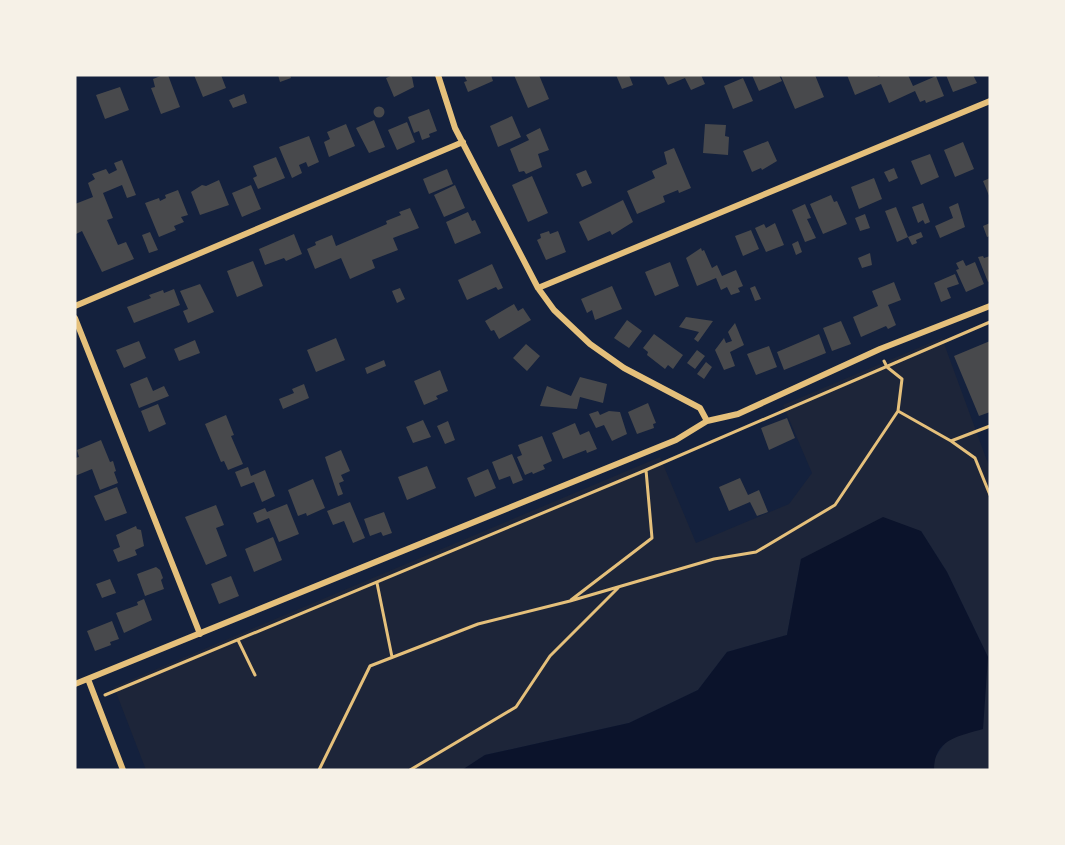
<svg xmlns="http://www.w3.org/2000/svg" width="1065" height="845" viewBox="0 0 1065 845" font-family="Spectral,serif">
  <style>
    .green { fill: #1d2539 }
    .water { fill: #0b132b }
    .building { fill: #48494c }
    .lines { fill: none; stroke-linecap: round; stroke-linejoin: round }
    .path { stroke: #e5c07b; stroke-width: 3 }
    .minor { stroke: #e5c07b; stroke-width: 6 }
  </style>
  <rect width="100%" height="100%" fill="#14213d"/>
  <!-- green -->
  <path class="green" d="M942,338L990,469V770H934V759L947,740L988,657L947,572L921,531L801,559L787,635L727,652L698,690L629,723L485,755L462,770H146L114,687L660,457L696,543L789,504L812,473L783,405Z"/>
  <!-- water -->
  <path class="water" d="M883,517L921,531L947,572L988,657L983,729C959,736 934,739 934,770H462L485,755L629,723L698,690L727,652L787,635L801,559Z"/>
  <!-- building -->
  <path class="building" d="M163,75H168L180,107L161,114L151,88L155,87L153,79Z
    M194,75H221L226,88L203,97Z
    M278,75H290L291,78L280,82Z
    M393,75H409L412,77L414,87L394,97L386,78Z
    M464,75H491L493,81L468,92L464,82L467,81Z
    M514,75H539L549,99L528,108Z
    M616,75H629L633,85L622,89Z
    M663,75H701L705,84L691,90L685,78L668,85Z
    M752,75H779L782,81L759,91Z
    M815,75L824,97L795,109L781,76Z
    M847,75H877L878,77L883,75H908L913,86L936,76L944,96L926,103L925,100L920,102L915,91L889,103L881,84L855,95Z
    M946,75H973L977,83L953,92Z
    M743,78L753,101L733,109L724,86Z
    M120,87L129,110L105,119L96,95Z
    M244,94L247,103L233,108L229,100Z
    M373.5 112a5.5 5.5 0 1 1 11 0a5.5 5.5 0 1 1-11 0Z
    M429,109L437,131L429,134L430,137L422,140L419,131L414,133L408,117Z
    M512,116L521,137L498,147L490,126Z
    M374,120L385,147L369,153L356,128Z
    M407,122L415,142L397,150L388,130Z
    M346,124L355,146L329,157L324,142L330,139L327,132Z
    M705,124L726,125L725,136L729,137L728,155L703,153Z
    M540,128L549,150L538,154L542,167L526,174L524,171L519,172L510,149L529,140L526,135Z
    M309,136L319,162L308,167L306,162L299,165L302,173L292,178L279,147Z
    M768,141L777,161L762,170L761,168L752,172L743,151Z
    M963,142L974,169L955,177L944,150Z
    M674,148L691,188L679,193L678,190L663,196L665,202L637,214L627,191L655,178L652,171L667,164L664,152Z
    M930,154L939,177L921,185L911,161Z
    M276,157L285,178L258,189L253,178L257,176L253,166Z
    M122,160L136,195L127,198L122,185L103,193L113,218L107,220L118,245L126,242L134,259L102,272L82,231L76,234L75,232V204L93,197L88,183L95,179L92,174L106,169L109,174L117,170L114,163Z
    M894,168L898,178L889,182L884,172Z
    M447,169L453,184L429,194L423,179Z
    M586,170L592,183L582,187L576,174Z
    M532,176L548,213L528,222L512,185Z
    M874,178L882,199L859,209L851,187Z
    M990,178V198L983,181Z
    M219,180L229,205L200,215L191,192L202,185L206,186Z
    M251,185L261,209L242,217L232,193Z
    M455,185L465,208L444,217L434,195Z
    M178,190L188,215L181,217L184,222L174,226L176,230L159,237L145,203L159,198L160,201L166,198L165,195Z
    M831,195L834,202L837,201L847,224L823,234L810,204Z
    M623,200L633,222L612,235L610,231L588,241L579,222Z
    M923,203L930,222L925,224L923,220L918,223L912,207Z
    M958,203L965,227L940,238L935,226L953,218L949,207Z
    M805,204L811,218L807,219L816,238L805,242L792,210Z
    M896,207L908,237L897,242L885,211Z
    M410,208L419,228L393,238L398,250L372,260L375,268L350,279L341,258L315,269L307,249L316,245L315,242L332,235L336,246L387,224L386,221L401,215L399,212Z
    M468,212L472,221L475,220L481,233L455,244L446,222Z
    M865,214L870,228L860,231L855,218Z
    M775,223L784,245L766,252L755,228L764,224L766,228Z
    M990,223V236L987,237L983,226Z
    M751,230L759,249L743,256L735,236Z
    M549,231L550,234L558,231L566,252L546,260L537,240L541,238L540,234Z
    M150,232L158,250L149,253L142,235Z
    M921,232L923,237L916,240L917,243L912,245L908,237Z
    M294,234L302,254L286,261L284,258L265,265L259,249Z
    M798,241L802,252L796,255L792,244Z
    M701,248L702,251L704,250L712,268L717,265L722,276L736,270L743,286L738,288L740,292L731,295L727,287L721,290L716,278L697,286L686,258Z
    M870,253L872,265L862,268L858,258Z
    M983,256L984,258L990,256V281L988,282L978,257Z
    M963,260L966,266L975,262L984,284L966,292L956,270L959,269L956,263Z
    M253,261L263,286L237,297L227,271Z
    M670,262L679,286L655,296L645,272Z
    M492,264L503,288L498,290L496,287L467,300L458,280Z
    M955,274L959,284L947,288L951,298L941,302L934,283Z
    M894,282L901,300L888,305L896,325L888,329L886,326L861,337L853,317L878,306L872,291Z
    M200,284L214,312L188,323L183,311L188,309L180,291Z
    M612,286L622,309L595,320L592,310L587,313L581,299Z
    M755,286L761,299L755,301L750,288Z
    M400,288L405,299L397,303L392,291Z
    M174,289L180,305L134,323L127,307L151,298L149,295L163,290L164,293Z
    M514,304L518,311L523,308L531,320L499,339L494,330L491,331L485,321Z
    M686,317L713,321L698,342L694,339L699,332L679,327Z
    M627,320L642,331L629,348L614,338Z
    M841,321L851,344L832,351L823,328Z
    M735,323L744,345L730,352L735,366L724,370L715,350L724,338L726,343L732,341L728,332Z
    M654,334L683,355L673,369L668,365L665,369L647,355L648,352L643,348Z
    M819,334L826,353L784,370L777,352Z
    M336,338L345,360L316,372L307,350Z
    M195,340L200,353L179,361L174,349Z
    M139,341L146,358L124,368L116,350Z
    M990,341V412L979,416L954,356Z
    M526,344L540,356L527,371L513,358Z
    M769,346L777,367L756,375L747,354Z
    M697,350L705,356L695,369L687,363Z
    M384,360L386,366L367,374L365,368Z
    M706,362L712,367L704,379L697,374Z
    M440,370L448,391L436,396L438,399L424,405L414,381Z
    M147,377L153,391L164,386L169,396L139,408L130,384Z
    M580,377L607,384L603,403L580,397L577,409L540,406L547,386L571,396Z
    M304,384L309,398L283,409L279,399L294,393L292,389Z
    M648,403L656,423L653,424L654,428L637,434L628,412Z
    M158,404L166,424L149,432L141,411Z
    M598,411L600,415L609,411L620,412L627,434L612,441L604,425L596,428L589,414Z
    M226,415L234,435L231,436L243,464L228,470L224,461L221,462L205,424Z
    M787,418L795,438L769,450L761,428Z
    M423,420L431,437L413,443L406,427Z
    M448,421L455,440L445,444L437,426Z
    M575,423L580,435L589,431L597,449L587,453L586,450L563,459L552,433Z
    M542,436L552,461L543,465L545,469L533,474L532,472L525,475L517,457L522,455L518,445Z
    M101,440L110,462L113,461L116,471L114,472L118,483L100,490L92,469L75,476V458L79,457L77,450Z
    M341,450L350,471L341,475L344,481L339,483L343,494L338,496L325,457Z
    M512,454L523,480L513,484L510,476L499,480L492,462Z
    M427,466L436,488L407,500L398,477Z
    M248,467L251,476L265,470L275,496L262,502L254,482L241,487L235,472Z
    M488,469L496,488L475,497L467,478Z
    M740,478L748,495L759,490L768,512L757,516L750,502L729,511L719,487Z
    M313,479L325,508L307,516L306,513L298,516L288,490Z
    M117,487L127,513L105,521L94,496Z
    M350,502L365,538L353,543L344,521L333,525L327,511Z
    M287,504L299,534L279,542L269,518L257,523L253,513L265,508L267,512Z
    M216,505L224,525L216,528L227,556L206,565L185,517Z
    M384,512L392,533L383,536L381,532L370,536L364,519Z
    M136,526L137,529L141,530L144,546L135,550L137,555L118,562L113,550L120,547L116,535Z
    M273,537L282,560L254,572L245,549Z
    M156,567L160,570L163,578L161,580L164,589L145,596L137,574Z
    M231,576L239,596L219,604L211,584Z
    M110,579L116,593L102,598L96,584Z
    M144,599L152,620L124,633L116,613L138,605L137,602Z
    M112,621L119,639L110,642L111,645L95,651L87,631Z"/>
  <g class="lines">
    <!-- path -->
    <path class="path" d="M884,361L887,367L902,379L898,411
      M951,441L990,426
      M377,583L392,657
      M571,600L652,538L646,470
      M238,640L255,675
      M105,695L646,470L990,322
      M319,770L370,666L478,624L570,601L714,559L756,552L835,505L898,411L951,441L975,458L990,495
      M410,770L516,707L550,656L618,588"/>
    <!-- minor -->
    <path class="minor" d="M438,75L455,128L538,288L554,310L590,344L624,368L700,408L707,421
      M538,288L990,101
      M75,306L463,142
      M75,318L200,634
      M88,679L123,770
      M75,684L676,440L707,421L738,414L880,349L990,306"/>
  </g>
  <!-- border -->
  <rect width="1065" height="845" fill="none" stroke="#f6f1e7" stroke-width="153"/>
</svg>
